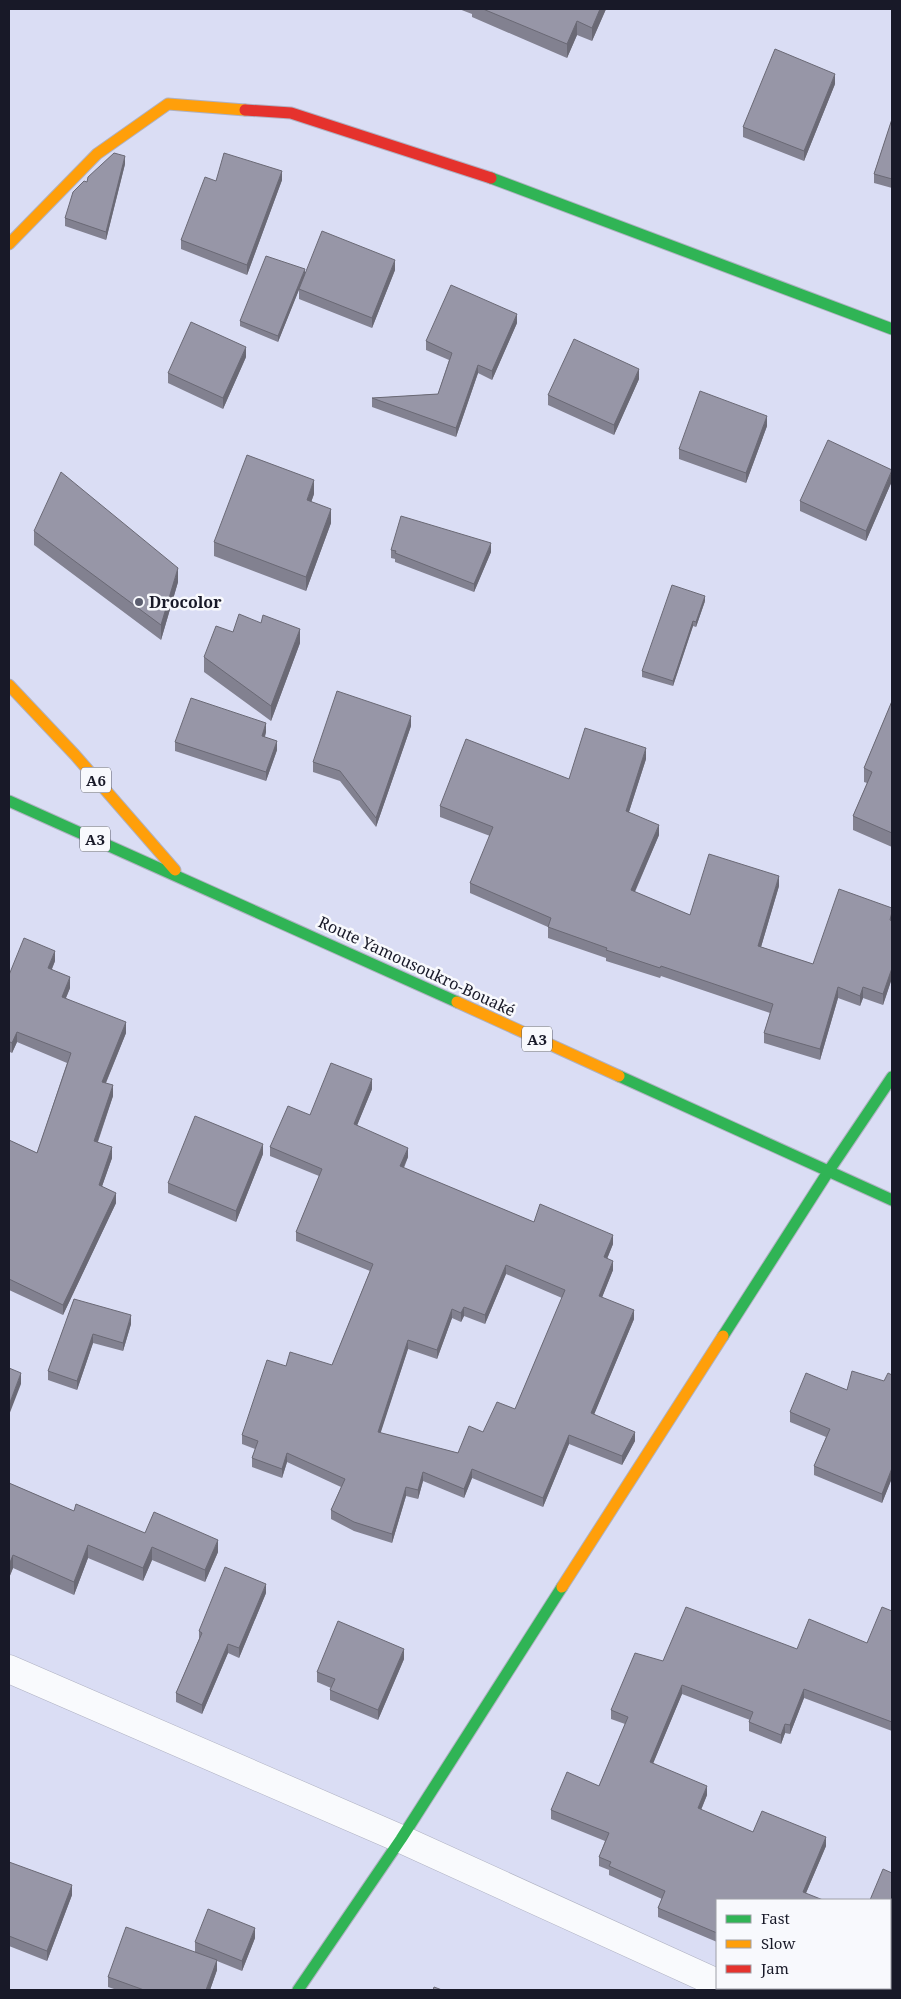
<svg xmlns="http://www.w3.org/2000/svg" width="901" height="1999" viewBox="0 0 901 1999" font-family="'Noto Serif',serif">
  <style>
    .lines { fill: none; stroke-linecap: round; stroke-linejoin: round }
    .street-casing { stroke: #afb1c2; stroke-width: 29 }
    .fast-casing { stroke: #afb1c2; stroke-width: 13 }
    .slow-casing { stroke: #afb1c2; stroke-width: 13 }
    .jam-casing { stroke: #afb1c2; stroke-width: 13 }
    .street { stroke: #f9fafd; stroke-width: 28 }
    .fast { stroke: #30b455; stroke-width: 11 }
    .slow { stroke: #ff9f0a; stroke-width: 11 }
    .jam { stroke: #e5322d; stroke-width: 11 }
    .wall { fill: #828190; fill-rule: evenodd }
    .shaded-wall { fill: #6a6975 }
    .building { fill: #9796a7; stroke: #6a6975; fill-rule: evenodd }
    .poi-dot { fill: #5c5e6f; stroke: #f8f9fd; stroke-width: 2 }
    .labels { text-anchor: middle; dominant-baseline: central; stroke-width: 5; stroke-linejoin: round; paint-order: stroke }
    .shield { fill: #f8f9fd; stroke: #5b5c68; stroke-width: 1 }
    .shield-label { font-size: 15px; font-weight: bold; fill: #181928 }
    .poi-label { font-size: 16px; font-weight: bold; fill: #181928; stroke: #f8f9fd; text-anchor: start }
    .street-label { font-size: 16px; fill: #181928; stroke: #f8f9fd }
  </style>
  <rect width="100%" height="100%" fill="#daddf4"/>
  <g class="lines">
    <defs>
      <path id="street" d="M9,1669L401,1839L717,1983"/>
      <path id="fast" d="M491,178L892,329
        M9,801L457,1002
        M619,1076L892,1200
        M723,1336L828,1172L892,1077
        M298,1990L401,1839L562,1587"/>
      <path id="slow" d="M9,244L97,154L168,104L245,110
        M9,685L75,755L175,870
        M457,1002L619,1076
        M562,1587L723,1336"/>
      <path id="jam" d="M245,110L291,113L491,178"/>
    </defs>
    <!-- street casing -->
    <use href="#street" class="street-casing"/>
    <!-- fast casing -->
    <use href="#fast" class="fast-casing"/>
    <!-- slow casing -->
    <use href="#slow" class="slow-casing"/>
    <!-- jam casing -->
    <use href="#jam" class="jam-casing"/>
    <!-- street -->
    <use href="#street" class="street"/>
    <!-- fast -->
    <use href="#fast" class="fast"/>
    <!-- slow -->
    <use href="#slow" class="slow"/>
    <!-- jam -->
    <use href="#jam" class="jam"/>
  </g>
  <!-- wall -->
  <path class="wall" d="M459,9H606L592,41L577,35L567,58L472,17V14Z
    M835,84L804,161L743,137V127Z
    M892,119V188L874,183V174Z
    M125,164L106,240L65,226V218L87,182Z
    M282,180L247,275L181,249V240L216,181Z
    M395,270L372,328L299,299V289L278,342L240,326V321L305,274Z
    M517,323L492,380L478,373L456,437L372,407V398L438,394L449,360L426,350V341Z
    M246,357L223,409L168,383V373Z
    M639,379L614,435L548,405V395Z
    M767,426L746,483L679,459V449Z
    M892,470V481L866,541L800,511V501Z
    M314,494L311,502L331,523L306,591L214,556V542Z
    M34,531L178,582L161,640L34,545Z
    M391,550L491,552L474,592L395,562V559L391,558Z
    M705,601L696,627L693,626L673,686L642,677V671Z
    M233,632L300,643L271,721L204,672V657Z
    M892,701V847L853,830V816L867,783L864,782V768Z
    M411,726L376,827L340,781L313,772V762Z
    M266,732L265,737L277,750L266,781L175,751V742Z
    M646,759L629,812L659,835L635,892L690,915L779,886L761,947L813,964L892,908V978L883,1005L863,998L860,1006L838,998L820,1060L764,1043V1033L770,1013L661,976L660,978L606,961V958L548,938V927L470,893V883L490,836L440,817V806L569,779Z
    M55,961L52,969L70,988L66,998L126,1033L106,1083L113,1096L98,1142L112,1158L102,1186L116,1203L63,1315L9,1290V1140L37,1153L67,1063L17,1042L12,1053L10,1052L9,975Z
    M372,1089L357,1125L408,1157L404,1168L534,1222L613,1244L607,1259L613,1270L602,1297L634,1319L594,1414L635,1441L622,1465L569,1444L543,1507L472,1478L464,1498L423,1481L418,1499L406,1496L392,1543L354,1531L331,1519V1510L341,1487L287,1462L282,1478L252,1467V1458L255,1449L242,1444V1435L286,1366L332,1365L370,1271L296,1241V1232L319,1176L270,1156V1147L310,1115ZM506,1274L562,1298L515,1409L483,1432L458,1453L380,1433L408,1349L437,1359L452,1318L461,1322L464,1316L485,1324Z
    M263,1154L236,1222L168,1193V1183Z
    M74,1299L131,1324L123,1351L93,1343L77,1390L48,1380V1371Z
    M892,1375V1478L882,1503L814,1475V1466L826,1437L790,1422V1412L847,1390L884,1381Z
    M9,1483L74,1511L145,1533L218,1552L205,1582L152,1560L143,1581L88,1558L74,1595L13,1568L9,1578Z
    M266,1593L239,1658L228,1653L202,1714L176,1702V1693L199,1639V1631Z
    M892,1611V1731L804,1698L790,1734L785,1733L781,1744L749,1731V1722L750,1720L682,1694L653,1763L707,1795L701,1810L753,1832L826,1846L806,1893L717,1900V1942L658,1917V1908L662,1899L609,1875V1870L599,1866V1857L605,1841L551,1819V1810L599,1786L625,1724L611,1719V1710L663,1661L797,1649L867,1643Z
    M404,1659L378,1720L330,1700V1690L331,1688L317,1682V1672Z
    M9,1862L72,1895L47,1961L9,1946Z
    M892,1873V1956L890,1955V1900Z
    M255,1938L242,1971L217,1961V1970L210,1990H117L108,1987V1977L195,1952V1942Z"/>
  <!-- shaded-wall -->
  <path class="shaded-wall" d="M600,9H606L592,41V28Z
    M577,21V35L567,58V44Z
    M835,74V84L804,161V151Z
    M125,156V164L106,240V232Z
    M282,171V180L247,275V265Z
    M395,260V270L372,328V318Z
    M305,269V275L278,342V336Z
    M517,314V323L492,380V371Z
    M246,347V357L223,409V398Z
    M478,365V373L456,437V428Z
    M639,369V379L614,435V425Z
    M767,416V426L746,483V473Z
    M892,471V481L866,541V531Z
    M314,480V494L307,514V500Z
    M331,509V523L306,591V577Z
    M491,543V552L474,592V584Z
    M178,568V582L161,640V625Z
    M705,596V601L696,627V622Z
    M693,621V626L673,686V681Z
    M300,629V643L271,721V706Z
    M411,716V726L376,827V818Z
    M266,723V732L262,745V736Z
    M277,741V750L266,781V772Z
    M646,748V759L626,821V811Z
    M659,825V835L631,900V890Z
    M779,876V886L758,957V946Z
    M55,951V961L48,978V968Z
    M892,968V978L883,1005V994Z
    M70,977V988L62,1007V997Z
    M838,987V998L820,1060V1049Z
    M863,987V998L860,1006V996Z
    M126,1022V1033L102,1092V1082Z
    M17,1032V1042L12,1053V1043Z
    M10,1042V1052L9,1054V1043Z
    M372,1079V1089L354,1133V1124Z
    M113,1085V1096L94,1152V1141Z
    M263,1144V1154L236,1222V1211Z
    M112,1147V1158L99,1195V1185Z
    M408,1148V1157L400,1175V1166Z
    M116,1193V1203L63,1315V1305Z
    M613,1235V1244L604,1266V1257Z
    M613,1261V1270L599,1305V1296Z
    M506,1265V1274L485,1324V1315Z
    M464,1307V1316L461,1322V1313Z
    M452,1309V1318L437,1359V1350Z
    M634,1310V1319L591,1422V1413Z
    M131,1315V1324L123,1351V1343Z
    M93,1334V1343L77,1390V1381Z
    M408,1340V1349L378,1441V1432Z
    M21,1373V1384L9,1415V1405Z
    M635,1432V1441L622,1465V1456Z
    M569,1435V1444L543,1507V1498Z
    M287,1453V1462L282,1478V1469Z
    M892,1468V1478L882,1503V1494Z
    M472,1469V1478L464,1498V1489Z
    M423,1472V1481L418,1499V1490Z
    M406,1487V1496L392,1543V1534Z
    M218,1540V1552L205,1582V1570Z
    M88,1545V1558L74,1595V1582Z
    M152,1547V1560L143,1581V1568Z
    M13,1555V1568L9,1578V1565Z
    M266,1584V1593L239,1658V1648Z
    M228,1644V1653L202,1714V1705Z
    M404,1649V1659L378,1720V1710Z
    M682,1685V1694L650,1771V1762Z
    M804,1689V1698L790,1734V1725Z
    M785,1724V1733L781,1744V1735Z
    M707,1786V1795L698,1817V1808Z
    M826,1837V1846L803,1900V1892Z
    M72,1885V1895L47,1961V1951Z
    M255,1928V1938L242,1971V1961Z
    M217,1960V1970L210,1990H206Z"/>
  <!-- building -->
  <path class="building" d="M483,9H600L592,28L577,21L567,44Z
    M775,49L835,74L804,151L743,127Z
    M892,119V179L874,174Z
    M114,153L125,156L106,232L65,218L73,192L84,181L87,182L88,177Z
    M224,153L282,171L247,265L181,240L205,177L216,181Z
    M322,231L395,260L372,318L299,289Z
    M266,256L305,269L278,336L240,321Z
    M451,285L517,314L492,371L478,365L456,428L372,398L438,394L452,353L426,341Z
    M191,322L246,347L223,398L168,373Z
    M574,339L639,369L614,425L548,395Z
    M700,391L767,416L746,473L679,449Z
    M828,440L892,470L866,531L800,501Z
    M247,455L314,480L307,500L331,509L306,577L214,542Z
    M61,472L178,568L161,625L34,531Z
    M401,516L491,543L474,584L395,553L396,551L391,550Z
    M672,585L705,596L696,622L693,621L673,681L642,671Z
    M239,614L261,623L263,615L300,629L271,706L204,657L216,626L233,632Z
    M337,691L411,716L376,818L340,771L313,762Z
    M191,698L266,723L262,736L277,741L266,772L175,742Z
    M892,701V833L853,816L872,772L864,768Z
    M585,728L646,748L626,811L659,825L631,890L690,915L709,854L779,876L758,946L813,964L839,889L892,908V912L890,920L892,921V968L883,994L863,987L860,996L838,987L820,1049L764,1033L773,1004L661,966L660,968L606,950L607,948L548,927L551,918L470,883L493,827L440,806L466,739L569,779Z
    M24,938L55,951L48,968L70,977L62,997L126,1022L102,1082L113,1085L94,1141L112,1147L99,1185L116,1193L63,1305L9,1279V1140L37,1153L71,1053L17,1032L12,1043L10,1042L9,1043V975Z
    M331,1063L372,1079L354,1124L408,1148L400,1166L534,1222L540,1204L613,1235L604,1257L613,1261L599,1296L634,1310L591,1413L635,1432L622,1456L569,1435L543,1498L472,1469L464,1489L423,1472L418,1490L406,1487L392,1534L354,1522L331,1510L345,1479L287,1453L282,1469L252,1458L258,1441L242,1435L267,1360L286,1366L290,1352L332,1365L373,1264L296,1232L322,1169L270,1147L288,1106L310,1115ZM506,1265L565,1290L515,1409L497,1402L483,1432L469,1426L458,1453L378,1432L408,1340L437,1350L452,1309L461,1313L464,1307L485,1315Z
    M195,1116L263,1144L236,1211L168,1183Z
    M74,1299L131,1315L123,1343L93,1334L77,1381L48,1371Z
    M9,1368L21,1373L9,1405Z
    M852,1371L884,1381L888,1373L892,1375V1468L882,1494L814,1466L830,1429L790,1412L806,1373L847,1390Z
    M9,1483L74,1511L76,1504L145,1533L154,1512L218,1540L205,1570L152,1547L143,1568L88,1545L74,1582L13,1555L9,1565Z
    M225,1567L266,1584L239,1648L228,1644L202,1705L176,1693L202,1633L199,1631Z
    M686,1607L797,1649L809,1619L867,1643L882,1607L892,1611V1722L804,1689L790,1725L785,1724L781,1735L749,1722L753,1712L682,1685L650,1762L707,1786L698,1808L753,1832L762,1811L826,1837L803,1892L823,1900H717V1933L658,1908L665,1891L609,1866L611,1862L599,1857L609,1833L551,1810L567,1772L599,1786L628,1717L611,1710L635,1653L663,1661Z
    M338,1621L404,1649L378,1710L330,1690L335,1679L317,1672Z
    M9,1862L72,1885L47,1951L9,1936Z
    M883,1869L892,1873V1946L890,1945V1900H870Z
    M208,1909L255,1928L242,1961L195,1942Z
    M126,1927L217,1960L206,1990H144L108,1977Z
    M434,1987L442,1990H433Z"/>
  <!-- markers -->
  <circle class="poi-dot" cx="139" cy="602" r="5"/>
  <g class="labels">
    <!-- shield labels -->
    <g class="shield">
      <rect x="81" y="767.5" width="30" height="25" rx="4"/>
      <rect x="80" y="826.5" width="30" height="25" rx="4"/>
      <rect x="522" y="1026.5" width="30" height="25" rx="4"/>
    </g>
    <g class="shield-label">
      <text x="96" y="780">A6</text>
      <text x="95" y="839">A3</text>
      <text x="537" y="1039">A3</text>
    </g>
    <!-- poi labels -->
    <g class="poi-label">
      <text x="149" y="602">Drocolor</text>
    </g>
    <!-- street labels -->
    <g class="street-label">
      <text transform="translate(417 966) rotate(25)">Route Yamousoukro-Bouaké</text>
    </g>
  </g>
  <!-- border -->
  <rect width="901" height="1999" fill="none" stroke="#181928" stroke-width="20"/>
  <!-- legend -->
  <rect x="716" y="1899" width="175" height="90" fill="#f8f9fd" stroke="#9e9fa8"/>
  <rect x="726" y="1915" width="25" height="8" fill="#30b455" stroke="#9e9fa8"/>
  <text x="761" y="1924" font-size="15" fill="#181928">Fast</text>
  <rect x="726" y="1940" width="25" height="8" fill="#ff9f0a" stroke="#9e9fa8"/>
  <text x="761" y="1949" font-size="15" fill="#181928">Slow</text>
  <rect x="726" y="1965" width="25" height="8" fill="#e5322d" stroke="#9e9fa8"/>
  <text x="761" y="1974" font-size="15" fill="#181928">Jam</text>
</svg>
